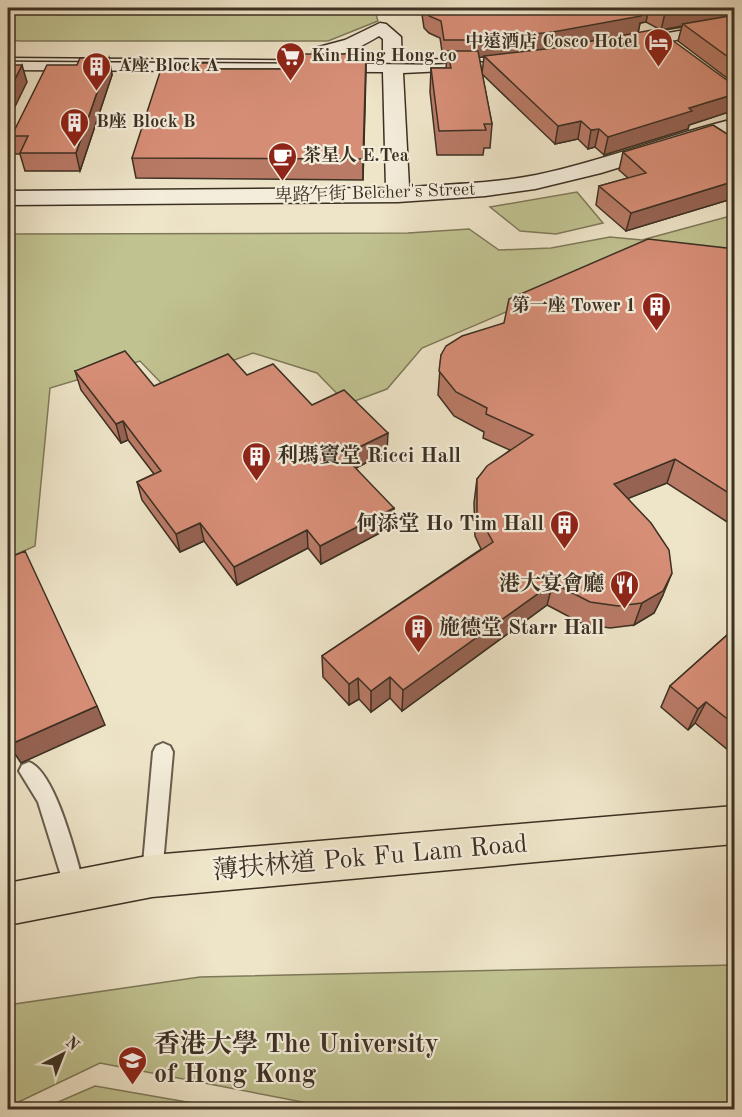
<svg xmlns="http://www.w3.org/2000/svg" width="742" height="1117" viewBox="0 0 742 1117" font-family="'Old Standard TT','Noto Serif TC',serif">
  <style>
    .green { fill: #c0c290; stroke: #7e795a; stroke-width: 1.5 }
    .lines { fill: none; stroke-linecap: round; stroke-linejoin: round }
    .lane-casing { stroke: #685d4c; stroke-width: 4 }
    .secondary-casing { stroke: #3c3023; stroke-width: 3 }
    .primary-casing { stroke: #3c3023; stroke-width: 3 }
    .lane { fill: #f4eddb; fill-rule: evenodd }
    .secondary { fill: #f4eddb; fill-rule: evenodd }
    .primary { fill: #eee4c8; fill-rule: evenodd }
    .tram { stroke: #3c3023; stroke-width: 1.5 }
    .wall { fill: #b97a66; stroke: #3c3023; stroke-width: 1.5; fill-rule: evenodd }
    .shaded-wall { fill: #966353; stroke: #3c3023; stroke-width: 1.5 }
    .building { fill: #d78e77; stroke: #3c3023; stroke-width: 1.5 }
    .labels { text-anchor: middle; dominant-baseline: central; stroke-width: 4.5; stroke-linejoin: round; paint-order: stroke }
    .far-poi-label { font-size: 18px; font-weight: bold; fill: #3c3023; stroke: #f4eddb; text-anchor: start }
    .far-street-label { font-size: 18px; fill: #3c3023; stroke: #f4eddb }
    .poi-label { font-size: 21px; font-weight: bold; fill: #3c3023; stroke: #f4eddb; text-anchor: start }
    .near-street-label { font-size: 26px; fill: #3c3023; stroke: #f4eddb }
    .near-poi-label { font-size: 26px; font-weight: bold; fill: #3c3023; stroke: #f4eddb; text-anchor: start }
  </style>
  <rect width="100%" height="100%" fill="#eee4c8"/>
  <filter id="stains"><feTurbulence type="fractalNoise" baseFrequency=".00333" numOctaves="4"/><feColorMatrix values="0 0 0 0 .2 0 0 0 0 .09 0 0 0 0 .02 0 0 0 .5 -.17"/></filter>
  <radialGradient id="worn" r=".72"><stop offset=".6" stop-color="#630" stop-opacity="0"/><stop offset="1" stop-color="#630" stop-opacity=".3"/></radialGradient>
  <!-- green -->
  <path class="green" d="M8,8H374L378,21L328,41H20L8,40Z
    M577,192L603,223L556,234L520,231L490,207Z
    M734,215V282H576L422,348L387,389L347,404L317,373L253,353L164,386L140,361L50,388L35,546L8,558V234L408,233L469,229L499,250L551,248L610,237L642,240Z
    M734,965V1109H339L100,1063L8,1107V1005L200,977Z
    M95,1086L227,1109H42Z"/>
  <g class="lines">
    <defs>
      <path id="lane" d="M163,743L170,746L173,752L162,875L159,882L152,885L145,882L142,875L153,752L156,746Z
        M29,762C57,773 77,862 86,891L82,898L75,901L68,898L38,802L19,771L22,765Z"/>
      <path id="secondary" d="M734,19V29L623,50L616,48L614,44L616,40L623,38Z
        M380,23L386,24L401,37L402,61L527,55L534,57L537,61L534,65L527,67L403,73L409,187C451,184 495,183 536,175C604,161 667,135 734,119V132L601,173L535,189L485,196L398,202L8,205V191L386,188L383,72L8,70V58L383,61V39L379,36C362,46 336,61 315,56L313,52L315,48L345,40Z"/>
      <path id="primary" d="M734,806V844L152,897L8,925V883L152,855Z"/>
    </defs>
    <!-- lane casing -->
    <use href="#lane" class="lane-casing"/>
    <!-- secondary casing -->
    <use href="#secondary" class="secondary-casing"/>
    <!-- primary casing -->
    <use href="#primary" class="primary-casing"/>
    <!-- lane -->
    <use href="#lane" class="lane"/>
    <!-- secondary -->
    <use href="#secondary" class="secondary"/>
    <!-- primary -->
    <use href="#primary" class="primary"/>
    <!-- tram -->
    <path class="tram" d="M647,36L697,27
      M8,61L310,63
      M349,63L432,64L499,61"/>
  </g>
  <!-- wall -->
  <path class="wall" d="M421,8H735V84L678,41L682,26L661,30L646,22L640,23L638,33L731,83L735,84V110L689,125L688,129L604,155L595,147L588,149L578,139L555,144L482,74L492,124L490,148H484L483,155H437L430,92L431,68H446L447,58H443L440,38L429,33L424,28ZM479,57H484L482,73Z
    M366,54L363,180L136,178L132,158L216,63L217,69H293Z
    M109,58L112,75L80,171H25L20,154H8V134L13,133L77,65Z
    M735,139V198L626,231L596,205L599,186L628,178L619,170L623,152Z
    M735,249V527L667,483L628,498L663,595L654,613L634,625L610,628L583,624L547,605L402,711L390,698L371,712L359,699L349,705L323,677L322,656L481,549L475,536L474,503L477,479L510,450L483,438L484,432L454,416L438,395L441,355L504,323Z
    M75,371L154,386L247,375L312,405L387,452L356,468L393,526L321,564L308,548L237,585L204,541L180,552L142,500L137,482L154,474L128,440L121,443L81,390Z
    M735,628V753L733,754L695,723L688,730L661,707L670,686Z"/>
  <!-- shaded-wall -->
  <path class="shaded-wall" d="M642,8H649L646,22L640,23L638,33L551,49L475,58L476,40Z
    M697,8H735V17L683,24L682,26L661,30L665,13Z
    M366,54V73L363,180V159Z
    M109,58L112,75L80,171L76,153Z
    M22,65L27,82L8,121V93Z
    M735,94V110L689,125L688,129L604,155L608,137L689,108Z
    M581,121L578,139L555,144L558,126Z
    M599,129L595,147L588,149L591,130Z
    M735,181V198L626,231L631,213Z
    M123,421L128,440L121,443L116,424Z
    M388,433L387,452L344,474L343,455Z
    M675,459L667,483L607,507L614,484Z
    M394,508L393,526L321,564L320,546Z
    M200,523L204,541L180,552L176,534Z
    M307,530L308,548L237,585L234,567Z
    M672,573L663,595L654,613L634,625L642,603Z
    M553,583L547,605L402,711L403,690Z
    M390,677V698L371,712V691Z
    M358,678L359,699L349,705V684Z
    M706,702L695,723L688,730L698,709Z
    M97,706L105,725L21,763L9,745Z"/>
  <!-- building -->
  <path class="building" d="M425,8H642L639,11L641,16L553,32L476,40H444L441,21L429,16L425,11Z
    M654,8H697L665,13Z
    M735,15V62L683,24Z
    M657,29L731,83L735,84V94L689,108L692,111L608,137L599,129L591,130L581,121L558,126L484,56L554,48Z
    M447,51H478L492,124H484L486,130L439,131L431,68H451Z
    M295,54H366L363,159L132,158L163,63H216L215,69H293Z
    M80,58H109L76,153H20L28,136H8V134L13,133L47,65H77Z
    M8,65H22L8,93Z
    M713,125L735,139V164L730,165L735,168V181L631,213L599,186L646,173L623,152Z
    M648,239L735,249V497L675,459L614,484L651,523L669,550L672,573L663,591L642,603L618,606L590,602L553,583L403,690L390,677L371,691L358,678L349,684L322,656L493,542L477,513V479L487,466L533,435L486,414L487,408L456,392L439,371L441,355L446,346L462,336L504,323L509,299Z
    M125,351L154,386L228,354L247,375L273,364L312,405L344,390L388,433L343,455L394,508L320,546L307,530L234,567L200,523L176,534L137,482L161,471L123,421L116,424L75,371Z
    M25,551L97,706L9,745L8,740V558Z
    M735,628V725L706,702L698,709L670,686Z"/>
  <!-- icons -->
  <defs>
    <symbol id="hotel-pin" viewBox="-11 -11 22 30"><path d="M0 17L-7.5 6A9.5 9.5 0 1 1 7.5 6Z" fill="#8f2418" stroke="#f4eddb"/><path d="M-6-4.5h1.5V1H6V5H4.5V3h-9V5H-6ZM-4 0a1.8 1.8 0 1 1 3.6 0ZM.5 0V-2.5h3Q6-2.5 6 0Z" fill="#fff"/></symbol>
    <symbol id="supermarket-pin" viewBox="-11 -11 22 30"><path d="M0 17L-7.5 6A9.5 9.5 0 1 1 7.5 6Z" fill="#8f2418" stroke="#f4eddb"/><path d="M-6-5.5h2.5l.6 2H6L4.5 2H-2.5L-4.4-4H-6ZM-1.5 3.2a1.3 1.3 0 1 0 .1 0ZM3 3.2a1.3 1.3 0 1 0 .1 0Z" fill="#fff"/></symbol>
    <symbol id="building-pin" viewBox="-11 -11 22 30"><path d="M0 17L-7.5 6A9.5 9.5 0 1 1 7.5 6Z" fill="#8f2418" stroke="#f4eddb"/><path d="M-4-6H4V6H1V3H-1V6H-4ZM-2.5-4.3h1.7v1.8h-1.7ZM.8-4.3h1.7v1.8H.8ZM-2.5-1h1.7V.8h-1.7ZM.8-1h1.7V.8H.8Z" fill="#fff"/></symbol>
    <symbol id="cafe-pin" viewBox="-11 -11 22 30"><path d="M0 17L-7.5 6A9.5 9.5 0 1 1 7.5 6Z" fill="#8f2418" stroke="#f4eddb"/><path d="M-5.5-4.5H6V0H3Q3 3.5 0 3.5H-2.5Q-5.5 3.5-5.5 0ZM3-3.2v2h1.7v-2ZM-6 4.5H4V6H-6Z" fill="#fff"/></symbol>
    <symbol id="restaurant-pin" viewBox="-11 -11 22 30"><path d="M0 17L-7.5 6A9.5 9.5 0 1 1 7.5 6Z" fill="#8f2418" stroke="#f4eddb"/><path d="M-5-6h1v4h1v-4h1v4h1v-4h1v5L-1.5 .5V6h-2V.5L-5-1ZM5-6V6H3V1.5H1.5Q1.5-4 5-6Z" fill="#fff"/></symbol>
    <symbol id="university-pin" viewBox="-11 -11 22 30"><path d="M0 17L-7.5 6A9.5 9.5 0 1 1 7.5 6Z" fill="#8f2418" stroke="#f4eddb"/><path d="M0-5L7-2L0 1L-7-2ZM-4 1L0 2.5L4 1V4Q0 6-4 4Z" fill="#fff"/></symbol>
  </defs>
  <g fill-rule="evenodd">
    <use href="#hotel-pin" x="642" y="26" width="33" height="45"/>
    <use href="#supermarket-pin" x="274" y="40" width="33" height="45"/>
    <use href="#building-pin" x="80" y="50" width="33" height="45"/>
    <use href="#building-pin" x="58" y="106" width="33" height="45"/>
    <use href="#cafe-pin" x="266" y="140" width="33" height="45"/>
    <use href="#building-pin" x="640" y="290" width="33" height="45"/>
    <use href="#building-pin" x="240" y="440" width="33" height="45"/>
    <use href="#building-pin" x="548" y="508" width="33" height="45"/>
    <use href="#restaurant-pin" x="608" y="568" width="33" height="45"/>
    <use href="#building-pin" x="402" y="612" width="33" height="45"/>
    <use href="#university-pin" x="116" y="1044" width="33" height="45"/>
  </g>
  <g class="labels">
    <!-- far-poi labels -->
    <g class="far-poi-label">
      <text x="638" y="42" text-anchor="end">中遠酒店 Cosco Hotel</text>
      <text x="311" y="56">Kin Hing Hong co</text>
      <text x="118" y="66">A座 Block A</text>
      <text x="96" y="122">B座 Block B</text>
      <text x="303" y="156">茶星人 E.Tea</text>
      <text x="636" y="306" text-anchor="end">第一座 Tower 1</text>
    </g>
    <!-- far-street labels -->
    <g class="far-street-label">
      <text transform="translate(375 193) rotate(-2)">卑路乍街 Belcher's Street</text>
    </g>
    <!-- poi labels -->
    <g class="poi-label">
      <text x="277" y="456">利瑪竇堂 Ricci Hall</text>
      <text x="544" y="524" text-anchor="end">何添堂 Ho Tim Hall</text>
      <text x="604" y="584" text-anchor="end">港大宴會廳</text>
      <text x="439" y="628">施德堂 Starr Hall</text>
    </g>
    <!-- near-street labels -->
    <g class="near-street-label">
      <text transform="translate(370 858) rotate(-5)">薄扶林道 Pok Fu Lam Road</text>
    </g>
    <!-- near-poi labels -->
    <g class="near-poi-label">
      <text x="154" y="1045">香港大學 The University<tspan x="154" dy="30">of Hong Kong</tspan></text>
    </g>
  </g>
  <!-- margin -->
  <rect width="742" height="1117" fill="none" stroke="#eee4c8" stroke-width="30"/>
  <rect x="9" y="9" width="724" height="1099" fill="none" stroke="#3c3023" stroke-width="3"/>
  <rect x="15" y="15" width="712" height="1087" fill="none" stroke="#3c3023" stroke-width="1.5"/>
  <!-- north arrow -->
  <g transform="translate(63 1054) rotate(42)" stroke="#f4eddb" stroke-width="4.5" paint-order="stroke">
  <path d="M0-4.5L10 22L0 15L-10 22Z" fill="#3c3023"/>
  <text y="-9" font-size="16" font-weight="bold" text-anchor="middle" fill="#3c3023">N</text>
  </g>
  <rect width="100%" height="100%" filter="url(#stains)"/>
  <rect width="100%" height="100%" fill="url(#worn)"/>
</svg>
